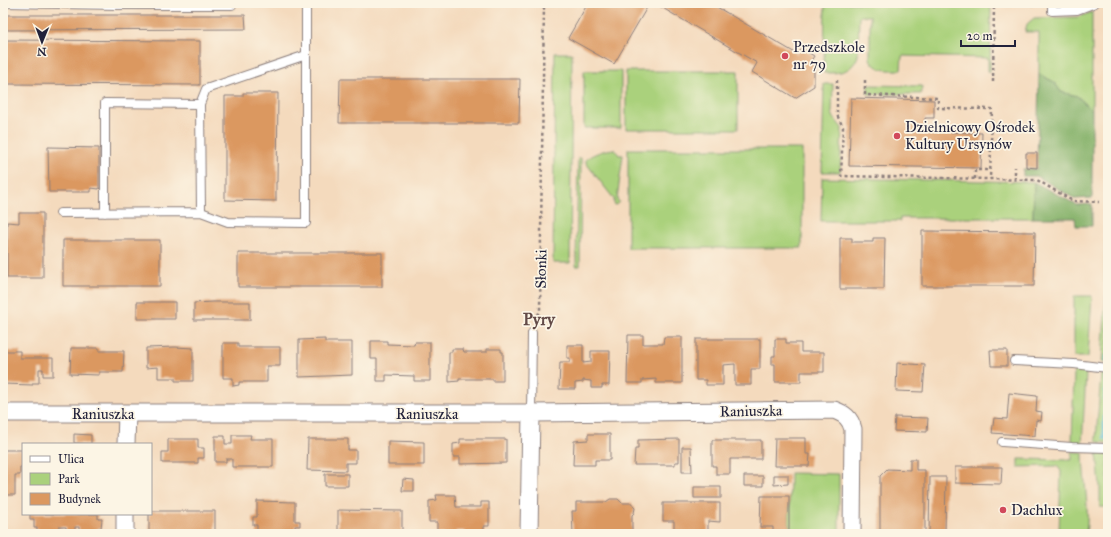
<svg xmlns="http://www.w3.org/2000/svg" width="1111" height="537" viewBox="0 0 1111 537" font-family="'IM FELL Great Primer',serif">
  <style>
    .green { fill: #aad17c; stroke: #667a5c }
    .forest { fill: #87b36c; stroke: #546a54 }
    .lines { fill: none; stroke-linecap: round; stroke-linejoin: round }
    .stream { stroke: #5abad8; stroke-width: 5.5 }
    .building { fill: #db9860 }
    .lane-casing { stroke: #8b7e7c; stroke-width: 10 }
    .street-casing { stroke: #8b7e7c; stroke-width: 19 }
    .path { stroke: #8b7e7c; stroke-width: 2.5; stroke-dasharray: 3 3; stroke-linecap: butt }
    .lane { stroke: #fff; stroke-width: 8 }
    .street { stroke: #fff; stroke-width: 17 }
    .poi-dot { fill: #d1495b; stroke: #fcf5e5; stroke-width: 1.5 }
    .labels { text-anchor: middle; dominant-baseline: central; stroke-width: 3.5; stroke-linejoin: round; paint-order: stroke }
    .poi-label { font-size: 15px; fill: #22223b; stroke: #fcf5e5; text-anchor: start }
    .street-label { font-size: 15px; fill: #22223b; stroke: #fcf5e5 }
    .quarter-label { font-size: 17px; font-weight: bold; fill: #634b48; stroke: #fcf5e5 }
  </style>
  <rect width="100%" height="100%" fill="#fcf5e5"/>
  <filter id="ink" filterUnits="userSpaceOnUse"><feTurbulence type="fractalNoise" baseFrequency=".025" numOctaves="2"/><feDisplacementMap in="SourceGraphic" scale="8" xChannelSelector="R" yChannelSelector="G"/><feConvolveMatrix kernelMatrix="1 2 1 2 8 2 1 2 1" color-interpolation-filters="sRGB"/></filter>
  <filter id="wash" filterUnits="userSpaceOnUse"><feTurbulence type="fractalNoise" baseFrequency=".012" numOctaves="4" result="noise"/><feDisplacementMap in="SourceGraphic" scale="16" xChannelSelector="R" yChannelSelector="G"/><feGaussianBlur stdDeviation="0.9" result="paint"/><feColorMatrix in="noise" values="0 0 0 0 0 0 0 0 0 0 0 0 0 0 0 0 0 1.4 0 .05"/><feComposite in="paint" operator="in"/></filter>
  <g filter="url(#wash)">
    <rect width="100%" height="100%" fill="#f4dabd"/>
    <!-- green -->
    <path class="green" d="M825,3H1035L1032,4H991L990,72L988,71V58L902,56L901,70C888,70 877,72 870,59V16H859L858,56C851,73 840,73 824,73Z
      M1107,5H1108V282H1105Z
      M1092,12V110L1077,96L1061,92L1054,82L1039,74V32H1025L1027,24L1034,18L1079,17Z
      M555,53H572L570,263H553Z
      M584,71H621V128H584Z
      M626,71H738V129H626Z
      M824,84H833L832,113L834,118L842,128L840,172H822Z
      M868,85L922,86L921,94H868Z
      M614,149L619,155H623L617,199L619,202L616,205L614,204V199L586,163V159C595,153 604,150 614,149Z
      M628,149H802V248H628Z
      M578,158H581L580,266H576Z
      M822,178L1034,182L1033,218H900V221H821Z
      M1106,295H1108V362L1102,361Z
      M1074,296H1092L1088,357H1074Z
      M1074,371H1082L1086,373L1082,446L1072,445Z
      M1101,374L1108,375V443L1098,442L1096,439Z
      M1072,452H1083C1083,478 1090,508 1086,534H1059L1061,471L1057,466L1018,467V459L1072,460Z
      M1097,452L1107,453L1108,454V507H1100V487Z
      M790,473L839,474V534H789Z"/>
    <!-- forest -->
    <path class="forest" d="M1039,74L1054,82L1061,92L1077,96L1092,110V198L1075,199L1037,176H1023V169H1037Z
      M1034,182L1077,205L1092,204V226H1076L1075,218H1033Z"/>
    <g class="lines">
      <!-- stream -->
      <path class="stream" d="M1108,360V357
        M1105,437L1107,376"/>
    </g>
    <g id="blocks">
      <!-- building -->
      <path class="building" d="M588,3L649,4L614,64L568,38Z
        M654,3H710L797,54L801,48L814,56L811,61L814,64V86L795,98L752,72L757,63Z
        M3,15H245L246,29L3,30Z
        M3,40L200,41V85L3,84Z
        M340,79H520L519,123H339Z
        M243,93H278L277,182H276V201L225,200V96H243Z
        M851,98L934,100V118H925V128H934L933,132L982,133L981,168L849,166Z
        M48,147L99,148V189L91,188V192H49Z
        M1026,153H1037V168L1026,167Z
        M19,213H43V278H7V222L19,223Z
        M922,231L1035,232L1034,286H922Z
        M840,238H852V242H873V238H885L884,289H840Z
        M63,240H160V286H63Z
        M238,253H382V287H238Z
        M137,302H175V319H137Z
        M213,302H250V320H194V303Z
        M628,335H643V344H663L664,337H682V383H656V379L642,380V383H627Z
        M325,339V342H352V375L299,377V340Z
        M696,339H760V369H751V385H735V364L723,365V385H706V380H696Z
        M775,339H786V343H801V352H824V372H801V382H775V364H772V356H775Z
        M371,341H387V344L414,345L415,342H430V381H414V376L386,375V381H377V359H371Z
        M223,343H238V347H280V366H267V382H239V385L233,386V378H223Z
        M567,345H583V363L591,362V351H610L609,385H602V388H591V381L583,380V382L575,383V389H559L560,362H570V358H567Z
        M175,347L193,348V381H175V378H158V367L146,368V348Z
        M71,348H99V351H124L123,372H99V375L70,374Z
        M452,349H463L464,352H487V349H501V352H503V381H493V379H459V381L449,382V352H452Z
        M990,350H1007V366H991Z
        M3,351H20V358H53V376H43V369H39V383H33V385L3,384Z
        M897,363L925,365L923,392L896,391Z
        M1009,393L1037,396L1036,411L1042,412L1041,421L1036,420L1035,436L992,433L994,418L1007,419Z
        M895,417L928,418L927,432L894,431Z
        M74,434L91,435V444L74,443Z
        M588,434H610V460H595V465H573L574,441L588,440Z
        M232,435H251L250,439H273V467H232V459H226V462H215V436H225V444H232Z
        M775,438H806V454H810L809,466H774Z
        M168,439H198V448H204V458H198V463H162V452H168Z
        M308,439H348V450H356V463H346V471L307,470Z
        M460,439H506V463L460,464V457H453V444L460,443Z
        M679,439V462H675V465H634L635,449H638V440Z
        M712,440H761V459H730V474H716V466H712Z
        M388,441L424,442V465H388Z
        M682,447H691L692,472H682Z
        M3,450H23V467H20V475H15V495H3Z
        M910,459H916V470H925V534H882L880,532V476L887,469L910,470Z
        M955,467H1002L1001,484L955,483Z
        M325,474H348V486H325Z
        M774,475H788V484L774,485Z
        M744,476H763V486H744Z
        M930,477H946L945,534H929Z
        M403,479L414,480V491H402Z
        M694,487H721V498H694Z
        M436,495H455L456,507H481V502H489V526H484V534H465V531H456V534H437V522H429V501L437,500Z
        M761,496H789V533H773V527H760Z
        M610,499H618L622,503H632V505L635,508L634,513L632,515V532L629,534H573L572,511H576V502H606Z
        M257,501L295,502V521H300V526H295V534H257V525H253V517H257Z
        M663,503H720V522L708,521V533H674V521H663Z
        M338,510L402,511V534H354V533H350V534H338Z
        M151,511H215V534H149V514H151Z
        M30,514H98V519H102L101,528H98V534H79V527H75V533L66,532V527H59V532H55V534H37V528H34V519H30Z"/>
    </g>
  </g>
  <g filter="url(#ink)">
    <use href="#blocks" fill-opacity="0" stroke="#8b7e7c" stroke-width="1"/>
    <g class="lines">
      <defs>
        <path id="lane" d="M6,3L118,5
          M118,3V5H232
          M1052,3V11L1077,10L1095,3
          M200,104L206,89L306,55
          M60,213L201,212L228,222L306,223V3
          M105,213V103L200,104L201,212
          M1014,361L1074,364L1108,368
          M531,413L532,333
          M1002,442L1072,447L1108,448"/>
        <path id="street" d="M5,413H531L834,410C845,414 850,418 853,429L852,534
          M126,444L127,414
          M125,534V514
          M529,534L531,413"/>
      </defs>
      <!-- lane casing -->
      <use href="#lane" class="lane-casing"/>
      <!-- street casing -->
      <use href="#street" class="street-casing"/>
      <!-- path -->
      <path class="path" d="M837,80V115L843,127L841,176L1037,180L1073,201L1099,202
        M865,80V95L938,98V108L992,109L990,179
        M993,82L994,3
        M975,179V170H990
        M1015,180V167
        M536,321L540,310L544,3"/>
      <!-- lane -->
      <use href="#lane" class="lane"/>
      <!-- street -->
      <use href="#street" class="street"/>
    </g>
  </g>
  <!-- markers -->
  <g class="poi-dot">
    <circle cx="785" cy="56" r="4"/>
    <circle cx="897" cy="136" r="4"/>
    <circle cx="1003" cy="510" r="4"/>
  </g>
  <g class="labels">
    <!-- poi labels -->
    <g class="poi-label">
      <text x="793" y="47">Przedszkole<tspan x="793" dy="17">nr 79</tspan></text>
      <text x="905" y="127">Dzielnicowy Ośrodek<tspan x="905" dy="17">Kultury Ursynów</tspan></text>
      <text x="1011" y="510">Dachlux</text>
    </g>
    <!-- street labels -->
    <g class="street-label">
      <text transform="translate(541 269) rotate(-89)">Słonki</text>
      <text transform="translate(751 411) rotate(-1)">Raniuszka</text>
      <text x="103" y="414">Raniuszka</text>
      <text x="427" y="414">Raniuszka</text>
    </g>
    <!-- quarter labels -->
    <g class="quarter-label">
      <text x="539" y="319">Pyry</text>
    </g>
  </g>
  <!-- margin -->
  <rect width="1111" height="537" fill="none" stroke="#fcf5e5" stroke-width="16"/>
  <!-- legend -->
  <rect x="22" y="443" width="130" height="72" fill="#fcf5e5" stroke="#a5a1a1"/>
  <rect x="30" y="456" width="20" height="6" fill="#ffffff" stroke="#a5a1a1"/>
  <text x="58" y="463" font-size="12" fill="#22223b">Ulica</text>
  <rect x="30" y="473" width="20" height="12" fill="#aad17c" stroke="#a5a1a1"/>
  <text x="58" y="483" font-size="12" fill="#22223b">Park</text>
  <rect x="30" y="493" width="20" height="12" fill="#db9860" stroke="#a5a1a1"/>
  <text x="58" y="503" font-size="12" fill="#22223b">Budynek</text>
  <!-- north arrow -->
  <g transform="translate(42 42) rotate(181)" stroke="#fcf5e5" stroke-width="3" paint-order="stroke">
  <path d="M0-3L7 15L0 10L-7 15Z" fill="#22223b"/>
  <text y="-6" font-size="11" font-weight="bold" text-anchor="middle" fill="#22223b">N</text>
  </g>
  <!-- scale -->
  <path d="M961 40v6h54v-6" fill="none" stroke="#22223b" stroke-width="2"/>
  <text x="967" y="40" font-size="12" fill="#22223b" stroke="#fcf5e5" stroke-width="3" paint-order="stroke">20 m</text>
</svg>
